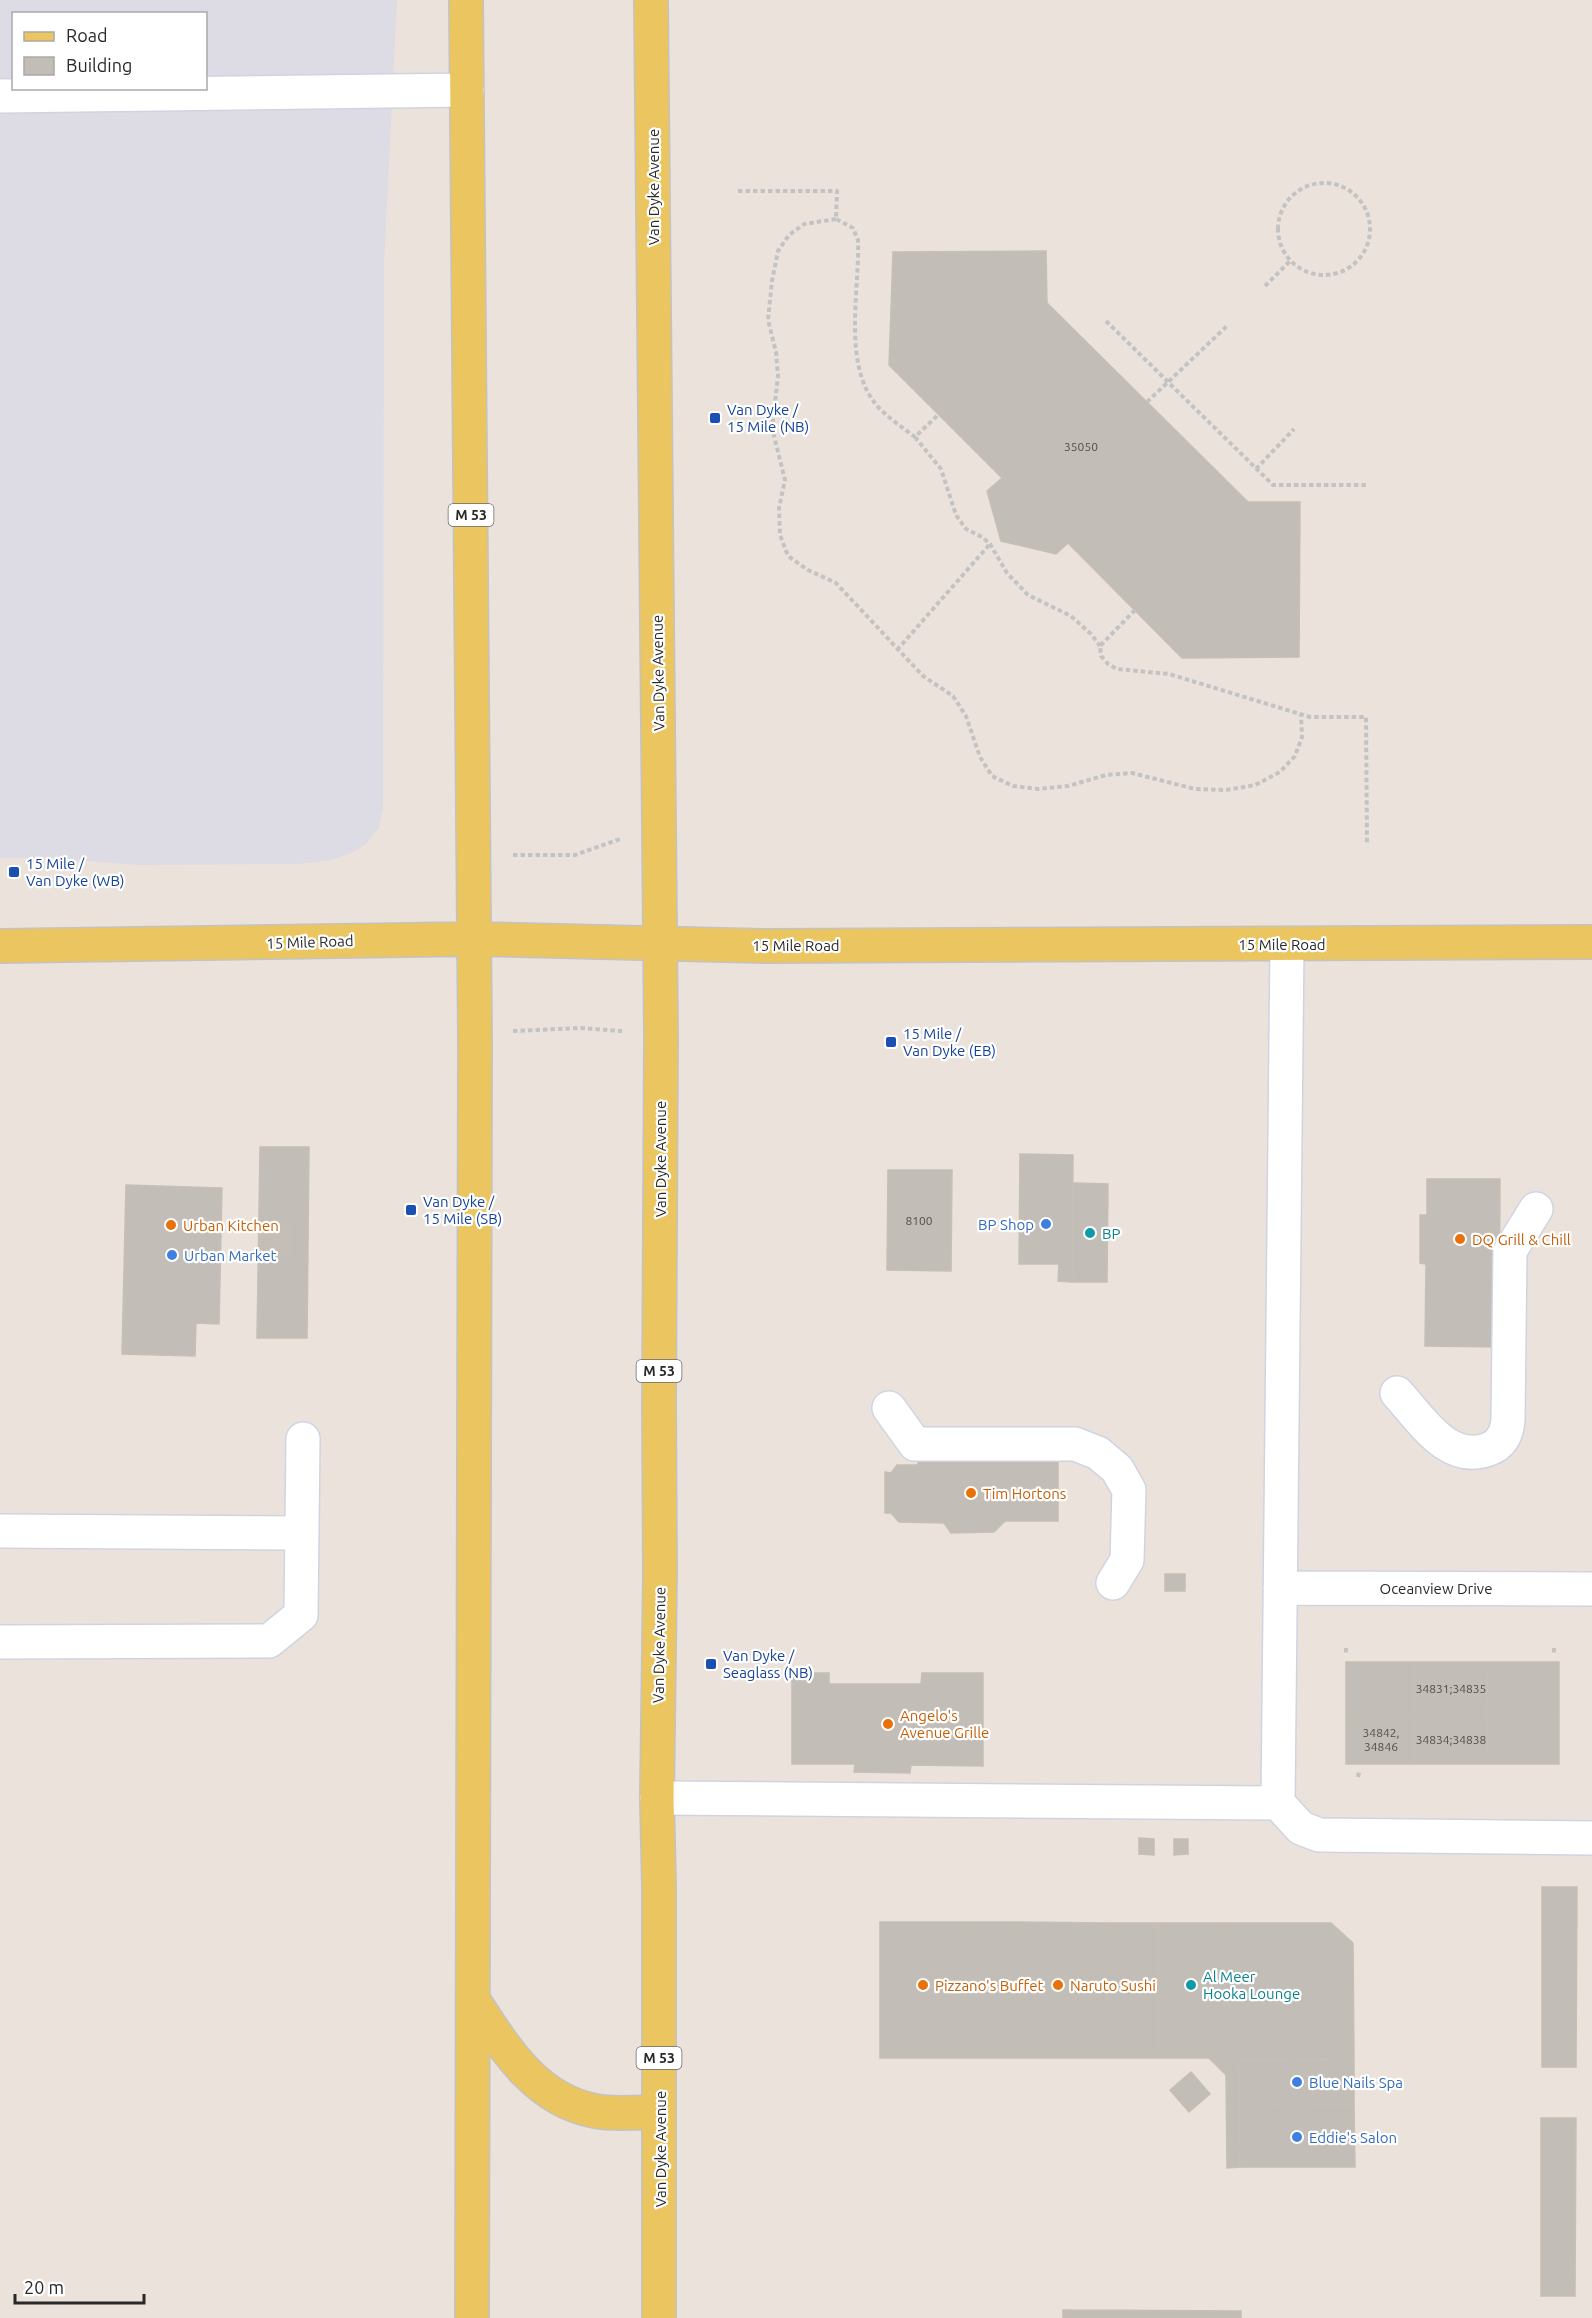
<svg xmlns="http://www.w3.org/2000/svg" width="1592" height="2318" viewBox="0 0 1592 2318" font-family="Ubuntu,sans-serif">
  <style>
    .industrial { fill: #dddbe3; fill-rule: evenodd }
    .building { fill: #c3bdb7; stroke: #c6bfb5; stroke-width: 1.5 }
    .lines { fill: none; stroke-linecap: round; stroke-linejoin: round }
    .minor-tunnel { stroke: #c4beb7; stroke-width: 33; stroke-dasharray: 33 16; stroke-linecap: butt }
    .minor-casing { stroke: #d0d4e1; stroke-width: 36 }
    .major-casing { stroke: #c3c3c3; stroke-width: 36 }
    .path { stroke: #c3c3c3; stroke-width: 4; stroke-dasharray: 4.5 3; stroke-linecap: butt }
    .minor { stroke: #fff; stroke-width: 33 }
    .major { stroke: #ebc560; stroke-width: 33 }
    .transit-dot { fill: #1a4fb4; stroke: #fff; stroke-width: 2 }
    .shop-dot { fill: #3f7fe0; stroke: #fff; stroke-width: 2 }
    .food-dot { fill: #e8710a; stroke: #fff; stroke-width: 2 }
    .culture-dot { fill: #0f9aa8; stroke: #fff; stroke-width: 2 }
    .labels { text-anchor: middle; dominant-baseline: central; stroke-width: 4.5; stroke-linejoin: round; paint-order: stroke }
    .number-label { font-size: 12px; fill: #504e4c }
    .shield { fill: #fff; stroke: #696969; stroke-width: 1.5 }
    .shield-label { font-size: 14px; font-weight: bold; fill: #292929 }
    .street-label { font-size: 15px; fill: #292929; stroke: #fff }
    .transit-label { font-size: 15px; fill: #164399; stroke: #fff; text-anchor: start }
    .shop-label { font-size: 15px; fill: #366cbe; stroke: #fff; text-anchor: start }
    .food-label { font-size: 15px; fill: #c56008; stroke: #fff; text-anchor: start }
    .culture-label { font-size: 15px; fill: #0d838f; stroke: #fff; text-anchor: start }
  </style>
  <rect width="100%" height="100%" fill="#ebe3db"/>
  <!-- industrial -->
  <path class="industrial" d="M0,0H397L384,265L383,807L379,828L365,845L349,854L331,860L298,864L139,865L49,858H0ZM14,14H206V88H14Z"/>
  <!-- building -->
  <path class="building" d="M1046,251L1047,303L1248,502H1300L1299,657L1182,658L1068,543L1056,554L1001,541L987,491L1002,478L889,365L893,252Z
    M260,1147H309L307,1338H257Z
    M1020,1154L1073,1155L1072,1282L1058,1281L1059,1264H1019Z
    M888,1170H952L951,1271L887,1270Z
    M1427,1179H1500L1499,1347L1425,1346L1426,1264L1420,1263V1215H1427Z
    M1074,1183L1108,1184L1107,1282H1072Z
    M126,1185L222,1188L219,1324L196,1323L195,1356L122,1354Z
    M918,1456L1058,1457V1521H1005L994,1532L951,1533L944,1523L899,1522L891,1513H885V1472L891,1473L897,1465H918Z
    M1165,1574H1185V1591H1165Z
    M1346,1662H1415V1713H1346Z
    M1415,1662H1488L1487,1713H1415Z
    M1488,1662H1559V1713H1487Z
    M792,1673H829V1684H921L922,1673H983V1766L911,1765L910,1773L854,1772L855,1764H792Z
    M1346,1713H1415V1764H1346Z
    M1415,1713H1487L1488,1764H1415Z
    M1487,1713H1559V1764H1488Z
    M1139,1838L1154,1839V1855L1139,1854Z
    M1174,1839H1188V1854L1174,1855Z
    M1542,1887H1577L1576,2067H1542Z
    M880,1922H965V2048H880Z
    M965,1922H1010V2048H965Z
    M1010,1922L1107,1923V2048H1010Z
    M1107,1923H1159L1158,2048H1107Z
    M1159,1923H1224V2048H1158Z
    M1224,1923H1331L1353,1943L1354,2059L1239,2060L1224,2048Z
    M880,2048H1224L1239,2060L1240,2167L1227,2168L1226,2075L1209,2058H880Z
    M1354,2059V2105L1239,2106V2060Z
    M1191,2072L1210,2094L1189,2112L1170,2090Z
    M1354,2105L1355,2167H1240L1239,2106Z
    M1541,2118H1576L1575,2296H1541Z
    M1063,2310H1071V2318H1063Z
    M1071,2310L1241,2311V2318H1071Z"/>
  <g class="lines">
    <!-- minor-tunnel -->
    <path class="minor-tunnel" d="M259,1240H308"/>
    <defs>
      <path id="minor" d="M0,96L467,90
        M1397,1393C1421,1419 1448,1465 1489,1449C1502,1444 1507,1433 1508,1420L1510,1251L1536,1209
        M889,1408L915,1444H1075L1098,1453L1117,1469L1129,1490L1127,1560L1113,1583
        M0,1531L301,1533
        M1280,1588L1592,1589
        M0,1642L269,1641L301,1615L303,1439
        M657,1798L1278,1803L1301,1828L1319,1835L1592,1838
        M1278,1803L1287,945"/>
      <path id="major" d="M466,0L475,1043L472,2318
        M651,0L661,1036L659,1406L660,1572L657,1798L659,1889V2318
        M0,946L474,939L766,946L1592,942
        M473,2000C504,2047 535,2100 595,2111C615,2115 639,2112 659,2112"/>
    </defs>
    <!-- minor casing -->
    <use href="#minor" class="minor-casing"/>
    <!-- major casing -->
    <use href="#major" class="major-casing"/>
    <!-- path -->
    <path class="path" d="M1278 229a46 46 0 1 1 92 0a46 46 0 1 1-92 0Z
      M738,191H837L836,219L853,228L858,240C860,291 841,367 879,408C890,419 903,428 915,437L939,414
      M836,219L804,224L789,235L778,251L772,281L768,320L776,352L778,376L772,428L785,480L779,508L780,535L788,556L808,570L836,583L923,676L953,696L966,716L980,757L992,776L1013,786L1038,789L1068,786L1106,775L1132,773L1195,789L1226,790L1255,785L1280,772L1295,756L1302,737L1301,714
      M1265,286L1290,261
      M1106,321L1273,485H1366
      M1147,402L1228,325
      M915,437L941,469L956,515L966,529L982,537L990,544L1007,573L1028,595L1071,616L1091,634L1100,646
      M1256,469L1294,429
      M1135,610L1100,646L1101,656L1108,664L1117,669L1169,674L1310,717H1366L1367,843
      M897,650L990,544
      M513,855H575L620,839
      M513,1031L581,1028L622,1031
      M1346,1648V1653
      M1554,1648V1653
      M1358,1777L1359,1772"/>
    <!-- minor -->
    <use href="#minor" class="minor"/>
    <!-- major -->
    <use href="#major" class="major"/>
  </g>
  <!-- markers -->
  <g class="transit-dot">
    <rect x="709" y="412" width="12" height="12" rx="3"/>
    <rect x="8" y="866" width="12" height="12" rx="3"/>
    <rect x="885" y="1036" width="12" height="12" rx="3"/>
    <rect x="405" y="1204" width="12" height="12" rx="3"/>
    <rect x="705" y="1658" width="12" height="12" rx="3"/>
  </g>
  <g class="shop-dot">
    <circle cx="1046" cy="1224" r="6"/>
    <circle cx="172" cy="1255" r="6"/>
    <circle cx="1297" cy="2082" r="6"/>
    <circle cx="1297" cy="2137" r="6"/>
  </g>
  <g class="food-dot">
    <circle cx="171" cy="1225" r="6"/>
    <circle cx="1460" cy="1239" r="6"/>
    <circle cx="971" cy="1493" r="6"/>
    <circle cx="888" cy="1724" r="6"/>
    <circle cx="923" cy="1985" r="6"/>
    <circle cx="1058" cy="1985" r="6"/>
  </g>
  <g class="culture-dot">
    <circle cx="1090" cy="1233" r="6"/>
    <circle cx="1191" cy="1985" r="6"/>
  </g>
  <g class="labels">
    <!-- number labels -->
    <g class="number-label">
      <text x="1081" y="446">35050</text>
      <text x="919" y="1220">8100</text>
      <text x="1451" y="1688">34831;34835</text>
      <text x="1381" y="1732">34842,<tspan x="1381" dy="14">34846</tspan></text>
      <text x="1451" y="1739">34834;34838</text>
    </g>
    <!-- shield labels -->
    <g class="shield">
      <rect x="448.5" y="504" width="45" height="22" rx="4.5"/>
      <rect x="636.5" y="1360" width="45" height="22" rx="4.5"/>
      <rect x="636.5" y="2047" width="45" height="22" rx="4.5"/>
    </g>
    <g class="shield-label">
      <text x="471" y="515">M 53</text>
      <text x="659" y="1371">M 53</text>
      <text x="659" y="2058">M 53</text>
    </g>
    <!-- street labels -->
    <g class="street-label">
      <text transform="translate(653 187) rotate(-90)">Van Dyke Avenue</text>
      <text transform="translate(658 673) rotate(-91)">Van Dyke Avenue</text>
      <text transform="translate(310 942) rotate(-2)">15 Mile Road</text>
      <text x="1282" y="944">15 Mile Road</text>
      <text x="796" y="945">15 Mile Road</text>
      <text transform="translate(660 1159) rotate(-90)">Van Dyke Avenue</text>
      <text x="1436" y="1588">Oceanview Drive</text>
      <text transform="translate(659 1645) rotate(-89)">Van Dyke Avenue</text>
      <text transform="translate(660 2149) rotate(-90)">Van Dyke Avenue</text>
    </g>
    <!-- transit labels -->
    <g class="transit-label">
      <text x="727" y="409">Van Dyke /<tspan x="727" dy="17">15 Mile (NB)</tspan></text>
      <text x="26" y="863">15 Mile /<tspan x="26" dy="17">Van Dyke (WB)</tspan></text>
      <text x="903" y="1033">15 Mile /<tspan x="903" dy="17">Van Dyke (EB)</tspan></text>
      <text x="423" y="1201">Van Dyke /<tspan x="423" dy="17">15 Mile (SB)</tspan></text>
      <text x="723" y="1655">Van Dyke /<tspan x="723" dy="17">Seaglass (NB)</tspan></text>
    </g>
    <!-- shop labels -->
    <g class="shop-label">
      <text x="1034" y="1224" text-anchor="end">BP Shop</text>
      <text x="184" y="1255">Urban Market</text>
      <text x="1309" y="2082">Blue Nails Spa</text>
      <text x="1309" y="2137">Eddie's Salon</text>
    </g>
    <!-- food labels -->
    <g class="food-label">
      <text x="183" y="1225">Urban Kitchen</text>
      <text x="1472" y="1239">DQ Grill &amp; Chill</text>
      <text x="983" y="1493">Tim Hortons</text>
      <text x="900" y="1715">Angelo's<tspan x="900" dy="17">Avenue Grille</tspan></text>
      <text x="935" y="1985">Pizzano's Buffet</text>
      <text x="1070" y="1985">Naruto Sushi</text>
    </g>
    <!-- culture labels -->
    <g class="culture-label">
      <text x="1102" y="1233">BP</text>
      <text x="1203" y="1976">Al Meer<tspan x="1203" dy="17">Hooka Lounge</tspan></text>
    </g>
  </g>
  <!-- legend -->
  <rect x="12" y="12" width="195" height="78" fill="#ffffff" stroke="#a9a9a9" stroke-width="1.5"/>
  <rect x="24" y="32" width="30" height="9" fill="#ebc560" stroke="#a9a9a9" stroke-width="1.5"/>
  <text x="66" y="42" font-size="18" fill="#292929">Road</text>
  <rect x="24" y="57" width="30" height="18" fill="#c3bdb7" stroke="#a9a9a9" stroke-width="1.5"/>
  <text x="66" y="72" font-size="18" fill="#292929">Building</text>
  <!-- scale -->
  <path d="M15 2294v9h129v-9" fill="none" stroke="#292929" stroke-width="3"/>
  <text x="24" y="2294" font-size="18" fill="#292929" stroke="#ffffff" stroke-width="4.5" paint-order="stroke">20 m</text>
</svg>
